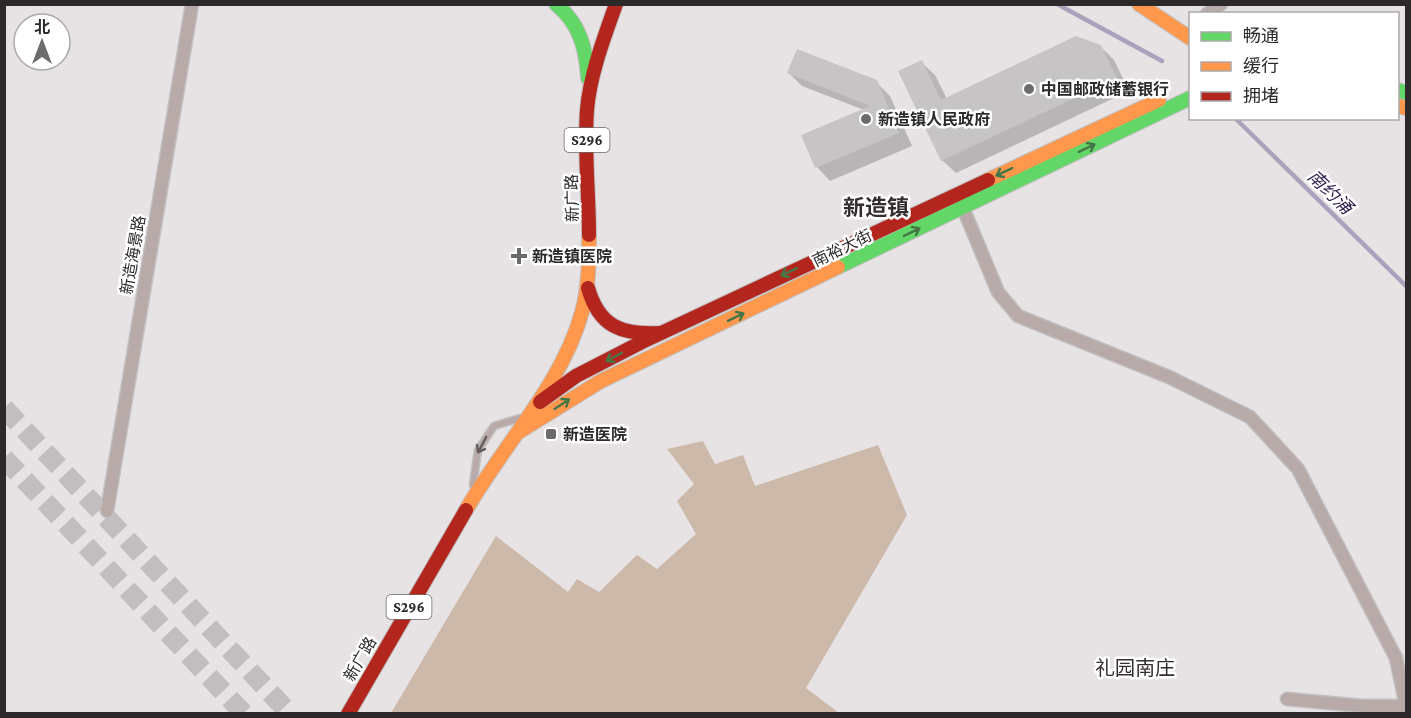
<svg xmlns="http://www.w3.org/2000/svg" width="1411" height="718" viewBox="0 0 1411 718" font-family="'Crimson Pro','Noto Sans SC',serif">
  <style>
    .forest { fill: #cdb9a9 }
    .shadow { fill: #0003 }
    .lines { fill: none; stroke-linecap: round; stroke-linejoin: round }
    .stream { stroke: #aaa2bd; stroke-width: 4.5 }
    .building { fill: #c7c4c6 }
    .primary-tunnel { stroke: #c2bebf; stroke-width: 20; stroke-dasharray: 20 10; stroke-linecap: butt }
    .lane-casing { stroke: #c1bfbf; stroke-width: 9 }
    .street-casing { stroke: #c1bfbf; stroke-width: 15 }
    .fast-casing { stroke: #c1bfbf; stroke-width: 16 }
    .slow-casing { stroke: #c1bfbf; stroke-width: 16 }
    .jam-casing { stroke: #c1bfbf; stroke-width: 16 }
    .lane { stroke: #b7aaa8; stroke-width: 6 }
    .street { stroke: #b7aaa8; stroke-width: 12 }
    .fast { stroke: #63d668; stroke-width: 14 }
    .slow { stroke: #ff974d; stroke-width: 14 }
    .jam { stroke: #b3261e; stroke-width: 14 }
    .oneway { stroke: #457746 }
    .oneway2 { stroke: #645d5c }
    .poi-dot { fill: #6d6a6b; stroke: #fff; stroke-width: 2 }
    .labels { text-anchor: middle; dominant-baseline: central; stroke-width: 5; stroke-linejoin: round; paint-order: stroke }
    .shield { fill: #fff; stroke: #6b696a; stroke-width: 1.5 }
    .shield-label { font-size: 15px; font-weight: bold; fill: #2c292a }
    .poi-label { font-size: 16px; font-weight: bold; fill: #2c292a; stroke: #fff; text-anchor: start }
    .street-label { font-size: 16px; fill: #2c292a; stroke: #fff }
    .water-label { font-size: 18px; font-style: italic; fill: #322152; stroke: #fff }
    .quarter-label { font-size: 20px; fill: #342e2f; stroke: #fff }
    .district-label { font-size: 22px; font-weight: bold; fill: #342e2f; stroke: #fff }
  </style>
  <rect width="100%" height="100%" fill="#e7e3e4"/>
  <!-- forest -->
  <path class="forest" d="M703,441L715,464L743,455L755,486L878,445L907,515L806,688L839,713H391L496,536L568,592L577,579L599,592L637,555L657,569L696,534L677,501L694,484L667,449Z"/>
  <!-- shadow -->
  <path class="shadow" d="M1100,46L1114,60L1129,91L956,173L942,160L921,62L935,75L947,99Z
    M789,73L876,82L890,96L912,146L830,181L817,167L864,110L802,86Z"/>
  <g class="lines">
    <!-- stream -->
    <path class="stream" d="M1057,4L1162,61
      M1235,118L1406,286"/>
  </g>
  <!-- building -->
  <path class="building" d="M1076,36L1101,45L1117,78L941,161L898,71L922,60L941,100Z
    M797,49L877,80L899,133L815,168L801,135L870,106L787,73Z"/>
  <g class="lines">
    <!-- primary-tunnel -->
    <path class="primary-tunnel" d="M4,408L290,714
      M4,458L244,714"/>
    <defs>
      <path id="lane" d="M473,485L478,450L494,426L520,418"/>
      <path id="street" d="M1207,14L1221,4
        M963,208L998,292L1018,316L1169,377L1250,417L1298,469L1396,658L1406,706H1362L1287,699
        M107,511L192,4"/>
      <path id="fast" d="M556,4C580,24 586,48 588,78
        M1398,90L1406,93
        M838,267L1190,98"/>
      <path id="slow" d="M1139,4L1190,38
        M1398,106L1406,108
        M988,180L1159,100
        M517,433L601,381L838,267
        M466,510C503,445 562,385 582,312C589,287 589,261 589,235"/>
      <path id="jam" d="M589,235C589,193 584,152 587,110C590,74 604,38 616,4
        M588,288C599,327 622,335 660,333
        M540,402L576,376L642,342L988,180
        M348,714L466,510"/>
    </defs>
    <!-- lane casing -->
    <use href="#lane" class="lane-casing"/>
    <!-- street casing -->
    <use href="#street" class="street-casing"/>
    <!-- fast casing -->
    <use href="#fast" class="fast-casing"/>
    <!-- slow casing -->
    <use href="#slow" class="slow-casing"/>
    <!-- jam casing -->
    <use href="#jam" class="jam-casing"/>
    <!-- lane -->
    <use href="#lane" class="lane"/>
    <!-- street -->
    <use href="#street" class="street"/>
    <!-- fast -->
    <use href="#fast" class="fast"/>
    <!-- slow -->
    <use href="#slow" class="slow"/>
    <!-- jam -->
    <use href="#jam" class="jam"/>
  </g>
  <!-- one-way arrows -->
  <defs><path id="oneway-shaft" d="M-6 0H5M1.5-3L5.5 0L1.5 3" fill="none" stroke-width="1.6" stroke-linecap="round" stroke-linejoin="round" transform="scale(1.5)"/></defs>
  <g class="oneway">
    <use href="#oneway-shaft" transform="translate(1087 148) rotate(-26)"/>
    <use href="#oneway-shaft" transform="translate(1004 172) rotate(155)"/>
    <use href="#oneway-shaft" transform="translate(912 232) rotate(-26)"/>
    <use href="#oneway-shaft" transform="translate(789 272) rotate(155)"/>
    <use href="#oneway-shaft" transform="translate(736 317) rotate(-26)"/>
    <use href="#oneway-shaft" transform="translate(614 357) rotate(152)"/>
    <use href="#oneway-shaft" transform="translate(562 404) rotate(-33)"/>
  </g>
  <use class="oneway2" href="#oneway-shaft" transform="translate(482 445) rotate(118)"/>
  <!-- markers -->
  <g class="poi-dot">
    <circle cx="1029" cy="89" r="6"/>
    <circle cx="866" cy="119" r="6"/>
    <path d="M516 247h6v6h6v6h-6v6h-6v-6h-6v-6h6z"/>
    <rect x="545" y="428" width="12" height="12" rx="3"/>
  </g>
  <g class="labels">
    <!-- shield labels -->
    <g class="shield">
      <rect x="564.5" y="128" width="45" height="24" rx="4.5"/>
      <rect x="386.5" y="595" width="45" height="24" rx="4.5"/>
    </g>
    <g class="shield-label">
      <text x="587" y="140">S296</text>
      <text x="409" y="607">S296</text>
    </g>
    <!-- poi labels -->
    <g class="poi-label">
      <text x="1041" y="89">中国邮政储蓄银行</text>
      <text x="878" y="119">新造镇人民政府</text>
      <text x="532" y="256">新造镇医院</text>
      <text x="563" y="434">新造医院</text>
    </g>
    <!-- street labels -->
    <g class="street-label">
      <text transform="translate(572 198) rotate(-91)">新广路</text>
      <text transform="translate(842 248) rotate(-26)">南裕大街</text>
      <text transform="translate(133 255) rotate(-80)">新造海景路</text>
      <text transform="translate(360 659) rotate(-60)">新广路</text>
    </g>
    <!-- water labels -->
    <g class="water-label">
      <text transform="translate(1330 192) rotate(44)">南约涌</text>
    </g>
    <!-- quarter labels -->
    <g class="quarter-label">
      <text x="1135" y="668">礼园南庄</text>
    </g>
    <!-- district labels -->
    <g class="district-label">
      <text x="876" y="207">新造镇</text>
    </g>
  </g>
  <!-- border -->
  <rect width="1411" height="718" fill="none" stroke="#2c292a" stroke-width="12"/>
  <!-- legend -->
  <rect x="1189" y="12" width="210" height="108" fill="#ffffff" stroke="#aba9aa" stroke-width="1.5"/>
  <rect x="1201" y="32" width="30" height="9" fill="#63d668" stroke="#aba9aa" stroke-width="1.5"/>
  <text x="1243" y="42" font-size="18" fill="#2c292a">畅通</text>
  <rect x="1201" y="62" width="30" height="9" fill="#ff974d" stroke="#aba9aa" stroke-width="1.5"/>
  <text x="1243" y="72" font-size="18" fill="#2c292a">缓行</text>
  <rect x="1201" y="92" width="30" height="9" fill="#b3261e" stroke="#aba9aa" stroke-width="1.5"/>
  <text x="1243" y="102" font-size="18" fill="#2c292a">拥堵</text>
  <!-- north arrow -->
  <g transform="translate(42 42)"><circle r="28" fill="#ffffff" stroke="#aba9aa" stroke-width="1.5"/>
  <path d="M0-4.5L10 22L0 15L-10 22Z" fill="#6d6a6b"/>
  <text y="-9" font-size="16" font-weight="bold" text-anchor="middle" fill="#2c292a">北</text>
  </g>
</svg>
